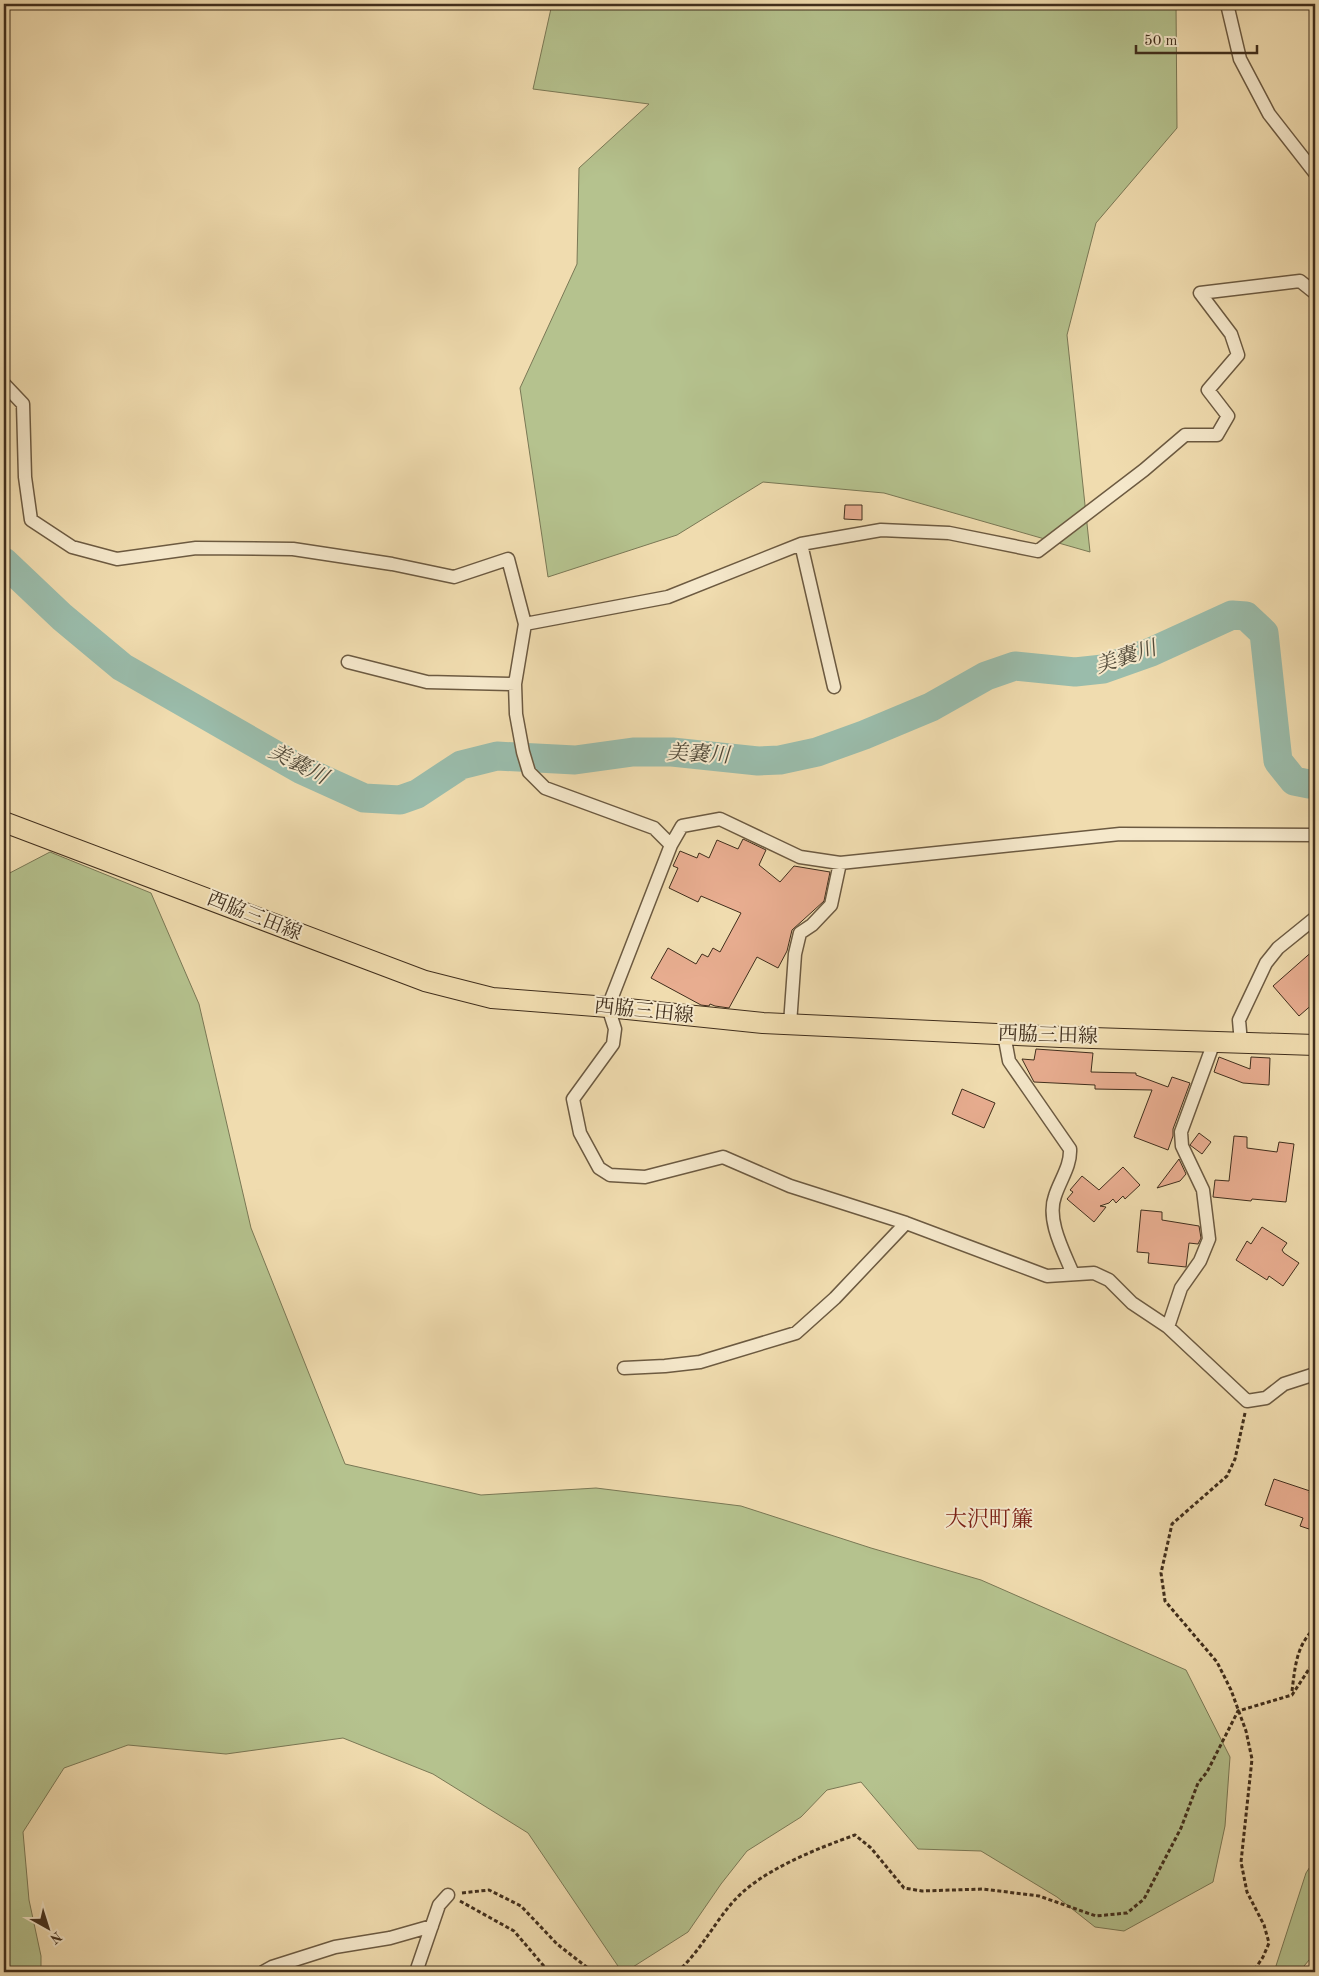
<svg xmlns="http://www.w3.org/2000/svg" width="1319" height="1976" viewBox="0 0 1319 1976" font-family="'Old Standard TT','Noto Serif JP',serif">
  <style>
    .green { fill: #b5c28e; stroke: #7a7855 }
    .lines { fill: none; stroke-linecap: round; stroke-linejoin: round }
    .river { stroke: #9abcab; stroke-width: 29 }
    .building { fill: #e8ad90; stroke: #402e1c }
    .street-casing { stroke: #6c5a41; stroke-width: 15 }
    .primary-casing { stroke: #402e1c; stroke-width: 22 }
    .path { stroke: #402e1c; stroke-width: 3; stroke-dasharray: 4 2.5; stroke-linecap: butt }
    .street { stroke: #f5e8cb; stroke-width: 12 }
    .primary { stroke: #f0dcaf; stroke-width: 20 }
    .labels { text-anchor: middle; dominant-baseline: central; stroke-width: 4; stroke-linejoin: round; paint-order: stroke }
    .street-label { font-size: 20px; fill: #402e1c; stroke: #f5e8cb }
    .water-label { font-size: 21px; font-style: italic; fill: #524a39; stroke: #f5e8cb }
    .quarter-label { font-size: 22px; fill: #7a1f14; stroke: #f5e8cb }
  </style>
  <rect width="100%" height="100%" fill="#f0dcaf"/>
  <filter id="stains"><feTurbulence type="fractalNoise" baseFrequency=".004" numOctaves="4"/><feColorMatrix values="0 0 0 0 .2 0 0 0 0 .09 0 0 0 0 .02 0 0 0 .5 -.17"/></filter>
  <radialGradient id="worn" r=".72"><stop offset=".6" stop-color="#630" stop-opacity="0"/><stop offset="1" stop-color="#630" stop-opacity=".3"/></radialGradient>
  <!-- green -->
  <path class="green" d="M552,4H1176L1177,128L1096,223L1067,335L1090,552L884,493L763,482L677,535L548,577L520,388L577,264L579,168L649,104L533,89Z
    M50,852L151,893L199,1004L251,1228L345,1464L481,1495L596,1488L741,1506L871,1548L981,1580L1186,1670L1230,1757L1225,1826L1213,1882L1124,1931L1095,1927L1057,1897L981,1851L918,1849L861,1782L827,1790L801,1817L747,1851L721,1884L688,1932L625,1972H622L528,1833L433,1774L343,1738L226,1754L128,1745L64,1768L23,1832L29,1900L41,1956V1972H4V876Z
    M1315,1859V1953L1299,1972H1274L1306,1873Z"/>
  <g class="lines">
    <!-- river -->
    <path class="river" d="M4,562L62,617L122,667L300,769L364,798L400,800L417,794L461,765L497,756L575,760L633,752H672L758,761L780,760L817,752L864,735L931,707L986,676L1015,666L1075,672L1103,669L1151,652L1232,615L1246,616L1264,633L1278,761L1294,781L1309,784H1315"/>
  </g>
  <!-- building -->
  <path class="building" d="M845,505H862V520L844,519Z
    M743,839L766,850L759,865L780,882L794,866L830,872L824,901L792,930L787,951L778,968L757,957L729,1008L715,1006L710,1004L709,1006L701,1005L651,978L668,948L696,964L702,954L708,957L713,948L720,952L741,913L701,896L698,902L669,888L678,868L673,866L680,851L697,858L699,853L709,858L717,840L738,849Z
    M1315,949V1002L1299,1016L1273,986Z
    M1036,1049L1093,1053L1091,1072L1136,1073V1075L1168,1087L1172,1077L1190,1083L1173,1129V1136L1168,1150L1134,1137L1152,1090L1095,1089V1085L1034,1082L1022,1059L1034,1060Z
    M1219,1057L1250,1069L1251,1057L1270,1058L1269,1085L1243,1083L1214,1072Z
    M962,1089L995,1103L984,1128L952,1114Z
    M1199,1133L1211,1142L1202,1154L1190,1145Z
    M1234,1136L1247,1137V1148L1277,1152L1279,1142L1294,1144L1286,1202L1252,1199L1251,1201L1213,1197L1215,1180L1229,1181Z
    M1179,1159L1186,1174L1180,1181L1157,1188Z
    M1123,1167L1140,1185L1125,1199L1123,1196L1116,1203L1113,1199L1109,1203L1100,1206L1106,1207L1094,1222L1067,1199L1073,1192L1070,1190L1082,1176L1099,1190Z
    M1141,1210L1162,1212V1220L1199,1226L1201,1238L1198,1244L1189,1243L1186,1267L1148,1263L1149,1253L1137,1252Z
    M1262,1227L1287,1243L1282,1250L1284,1253L1299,1263L1283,1286L1269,1276L1267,1280L1236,1260L1247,1241L1251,1244Z
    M1274,1479L1310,1491L1309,1493L1312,1494L1313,1489L1315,1490V1531L1300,1526L1303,1518L1265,1505Z"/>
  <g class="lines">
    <defs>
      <path id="street" d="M1227,4L1240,59L1269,114L1315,173
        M4,384L23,404L25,477L31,520L72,547L117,559L196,548L293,549L392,564L454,577L508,559L525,624L515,684L516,714L523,752L529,772L545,788L654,828L671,845L608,1007L615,1029L613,1044L573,1099L580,1133L599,1168L610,1175L645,1177L723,1157L790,1186L906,1223L1047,1276L1094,1273L1109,1280L1132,1303L1168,1327L1247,1401L1266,1398L1284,1384L1315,1374
        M801,544L834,687
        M525,624L668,597L801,544L881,530L949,533L1038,551L1144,470L1185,435H1217L1228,416L1208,390L1238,355L1231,334L1200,293L1300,281L1315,293
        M348,662L427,682L515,684
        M671,845L682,826L720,819L800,857L840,863L1120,834L1315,835
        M790,1024L795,954L800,933L812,925L831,905L840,863
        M1004,1034L1009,1061L1070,1149C1071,1166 1060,1180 1055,1196C1046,1220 1064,1252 1073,1274
        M1241,1043L1239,1020L1266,963L1278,948L1315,918
        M1168,1327L1181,1288L1200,1261L1209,1239L1203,1190L1182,1146L1181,1132L1214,1042
        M624,1368L665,1366L700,1362L796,1333L835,1298L906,1223
        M263,1972L272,1967L335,1947L390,1938L432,1926
        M416,1972L439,1905L448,1895"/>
      <path id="primary" d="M4,822L425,981L492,998L608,1007L763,1023L1061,1037L1315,1045"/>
    </defs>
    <!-- street casing -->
    <use href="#street" class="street-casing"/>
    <!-- primary casing -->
    <use href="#primary" class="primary-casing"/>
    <!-- path -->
    <path class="path" d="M1245,1413L1235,1459L1227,1476L1172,1524L1161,1573L1165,1601L1217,1662L1231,1690L1246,1731L1252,1759L1241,1862L1247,1892L1264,1925L1269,1943L1263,1957L1253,1972
      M1292,1691C1295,1668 1296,1645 1315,1628
      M462,1893L489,1890L521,1906L557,1944L593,1972
      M460,1901L514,1931L549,1972
      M677,1972C699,1953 713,1925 732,1903C759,1871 816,1849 855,1835L871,1848L904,1888L922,1891L983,1889L1039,1896L1096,1916L1127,1913L1144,1899L1181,1828L1198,1783L1207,1772L1238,1711L1292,1695L1315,1660"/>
    <!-- street -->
    <use href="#street" class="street"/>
    <!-- primary -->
    <use href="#primary" class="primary"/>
  </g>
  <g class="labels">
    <!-- street labels -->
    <g class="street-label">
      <text transform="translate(254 917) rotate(22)">西脇三田線</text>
      <text transform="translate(644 1012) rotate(6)">西脇三田線</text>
      <text transform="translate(1048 1036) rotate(2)">西脇三田線</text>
    </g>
    <!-- water labels -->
    <g class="water-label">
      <text transform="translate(1126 658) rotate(-18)">美嚢川</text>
      <text transform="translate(698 755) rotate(3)">美嚢川</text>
      <text transform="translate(298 765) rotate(27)">美嚢川</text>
    </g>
    <!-- quarter labels -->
    <g class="quarter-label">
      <text x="989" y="1520">大沢町簾</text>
    </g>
  </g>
  <!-- margin -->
  <rect width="1319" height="1976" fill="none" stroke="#f0dcaf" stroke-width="20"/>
  <rect x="5" y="5" width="1309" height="1966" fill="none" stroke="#402e1c" stroke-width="2.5"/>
  <rect x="10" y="10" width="1299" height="1956" fill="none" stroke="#402e1c"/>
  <!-- north arrow -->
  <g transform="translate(48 1928) rotate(141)" stroke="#f5e8cb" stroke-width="4" paint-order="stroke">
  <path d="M0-4L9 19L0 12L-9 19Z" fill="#402e1c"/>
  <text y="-8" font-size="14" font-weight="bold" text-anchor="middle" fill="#402e1c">N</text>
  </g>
  <!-- scale -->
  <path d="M1136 45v8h121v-8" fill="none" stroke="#402e1c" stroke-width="2.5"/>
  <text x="1144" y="45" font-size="15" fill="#402e1c" stroke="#f5e8cb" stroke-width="4" paint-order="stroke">50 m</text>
  <rect width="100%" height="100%" filter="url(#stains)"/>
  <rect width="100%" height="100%" fill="url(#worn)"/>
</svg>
